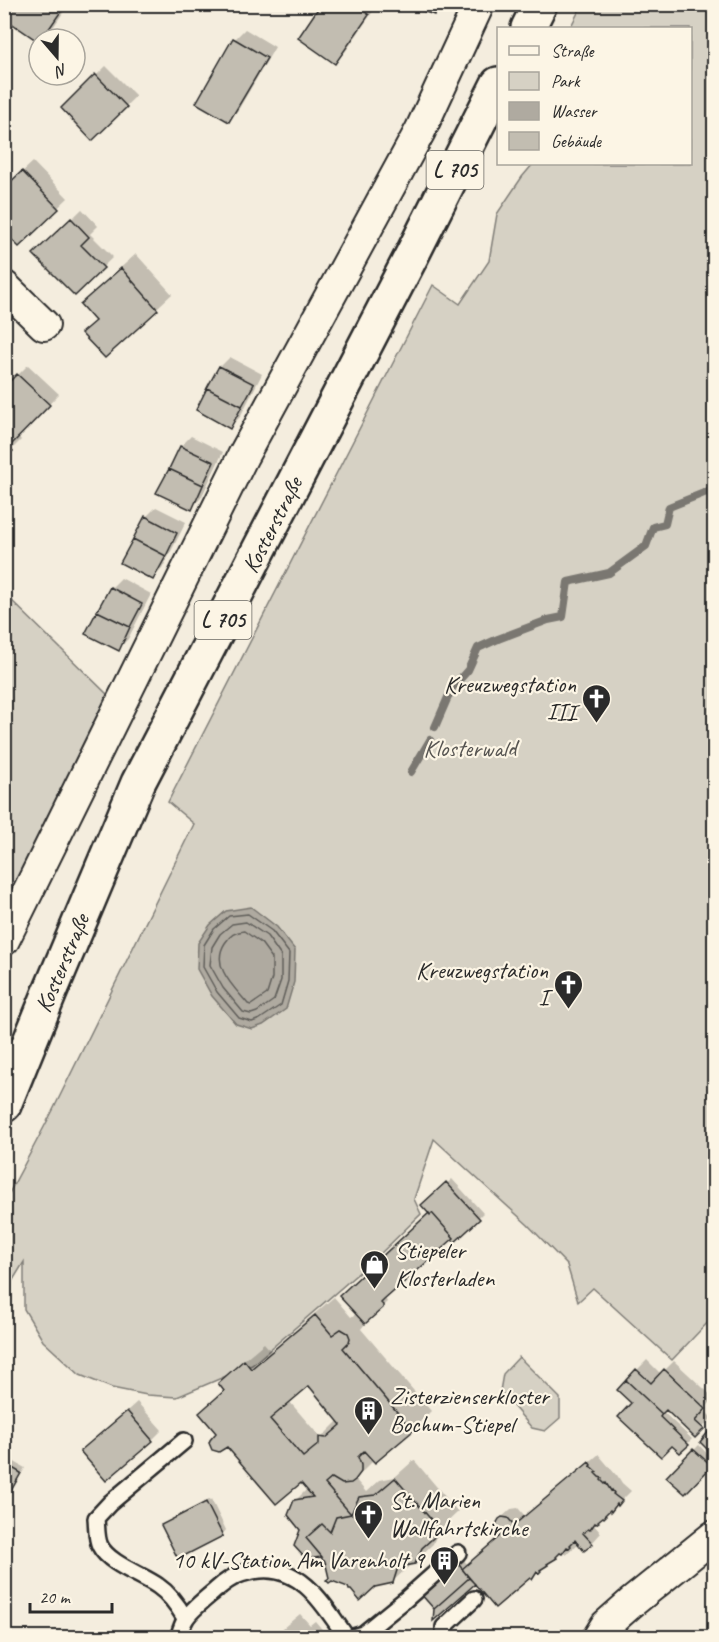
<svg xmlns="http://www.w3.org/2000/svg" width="719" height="1642" viewBox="0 0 719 1642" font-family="Caveat,sans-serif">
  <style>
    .green { fill: #d6d1c4; stroke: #807e78; stroke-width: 1.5 }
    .water { fill: #afaaa0; stroke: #7a7771; stroke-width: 1.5 }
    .shadow { fill: #0003; fill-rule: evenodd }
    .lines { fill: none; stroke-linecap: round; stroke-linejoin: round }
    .shore { stroke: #605e5a; stroke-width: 1.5 }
    .stream { stroke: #7a7771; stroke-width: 8 }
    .building { fill: #c2bdb1; stroke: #2b2b2b; stroke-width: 1.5; fill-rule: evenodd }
    .lane-casing { stroke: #2b2b2b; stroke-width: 20 }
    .street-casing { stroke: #2b2b2b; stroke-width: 34 }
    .primary-casing { stroke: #2b2b2b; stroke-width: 38 }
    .lane { stroke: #fcf5e5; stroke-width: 15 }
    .street { stroke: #fcf5e5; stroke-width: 30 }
    .primary { stroke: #fcf5e5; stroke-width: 33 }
    .labels { text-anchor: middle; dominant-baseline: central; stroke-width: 4.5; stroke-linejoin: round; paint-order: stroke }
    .shield { fill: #fcf5e5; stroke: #6a6863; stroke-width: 1.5 }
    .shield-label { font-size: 22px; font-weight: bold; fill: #2b2b2b }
    .street-label { font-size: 24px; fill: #2b2b2b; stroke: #fcf5e5 }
    .poi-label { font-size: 24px; fill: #2b2b2b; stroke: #fcf5e5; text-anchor: end }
    .park-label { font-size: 24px; fill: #565451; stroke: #fcf5e5 }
  </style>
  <rect width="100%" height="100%" fill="#f4edde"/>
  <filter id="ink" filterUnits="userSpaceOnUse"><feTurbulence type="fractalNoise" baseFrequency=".0167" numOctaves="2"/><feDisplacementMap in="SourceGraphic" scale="12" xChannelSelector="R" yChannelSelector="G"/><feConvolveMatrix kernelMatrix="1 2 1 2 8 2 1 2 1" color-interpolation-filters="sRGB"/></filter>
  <g filter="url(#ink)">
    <!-- green -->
    <path class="green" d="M582,5H714V1316L672,1360L593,1288L578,1302L567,1265L528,1225L434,1139L414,1199L421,1214L377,1257L252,1365L177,1397L147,1395L112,1388L80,1375L43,1341L24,1309V1262L5,1293V1201L52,1112L194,824L168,802L433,285L460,304L489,261L497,214L522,177L533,164H690V28H570Z
      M5,594L114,701L5,918Z
      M519,1357L560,1398V1418L545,1431L532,1428L500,1391L503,1374Z"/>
    <!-- water -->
    <path class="water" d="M251,907L277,927L295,950L294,982L286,1009L263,1025L252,1029L236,1024L212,996L197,969L198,943L210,925L226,911Z"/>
    <!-- shadow -->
    <path class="shadow" d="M8,4H69L54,26L39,40Z
      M323,4H378L345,52L335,62Z
      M245,29L275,47L238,110L229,120L235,39Z
      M106,66L136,96L92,139L63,108Z
      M33,162L68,198L19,245L4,189Z
      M82,209L98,226L90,234L113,257L75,294L36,254Z
      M136,254L172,294L105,356L83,333L96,320V290Z
      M230,357L262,374L240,417L230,427L220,367Z
      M28,365L59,394L18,436L21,440L4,457V389Z
      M191,436L223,452L201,498L191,508L158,492L181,446Z
      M156,507L186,522L162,569L153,578L146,517Z
      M121,578L151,594L128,639L118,649L111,588Z
      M452,1179L483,1213L455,1240L453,1238L385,1298L387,1302L368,1320L361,1329L431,1411L412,1430L375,1461L374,1460L355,1479L366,1492L379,1480L395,1477L414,1460L458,1512L438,1531L433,1544L392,1582L350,1585L330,1578L326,1559L302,1529L295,1501L307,1489L301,1481L218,1433L201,1413L225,1390L220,1383L238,1365L264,1343L271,1351L334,1297L351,1317L357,1313L431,1213L423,1206ZM309,1384L339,1420L321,1438L289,1401Z
      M647,1360L661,1374L674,1361L714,1398L704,1410L712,1418L695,1436L667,1408L663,1412L692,1439L680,1451L633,1403L637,1370Z
      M137,1402L162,1430L152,1440L92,1442Z
      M699,1445L714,1461L685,1492L668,1477Z
      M599,1454V1455L616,1475H617L622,1483L623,1482L622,1483L631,1491L618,1504L593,1524L601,1533L592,1543H579L566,1555L561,1551L540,1570L475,1582L435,1608L422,1593L462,1558L468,1565L503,1535L500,1519L511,1509L518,1508L525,1516Z
      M4,1456L25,1468L12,1490L7,1494L4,1492Z
      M211,1499L226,1530L222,1535L163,1525L168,1521Z
      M300,1614L310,1625L315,1621L326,1634L323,1638H271Z"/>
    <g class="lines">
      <!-- shore -->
      <path class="shore" d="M248,914L272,931L289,953L288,981L281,1005L260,1019L252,1022L239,1018L217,992L203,967L204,945L214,929L229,916Z
        M246,922L267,936L281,956V980L274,1000L257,1012L251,1014L243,1012L223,988L210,965L212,947L220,934L232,924Z
        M244,931L261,943L272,958V978L267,994L251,1005L248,1004C234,987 210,966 225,943C230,935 235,932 244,931Z"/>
      <!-- stream -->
      <path class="stream" d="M435,727L452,688L468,670L478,648L498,639L548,620L563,617L568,582L609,573L646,546L653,527L665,524L669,507L714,489
        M411,772L430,740"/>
    </g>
    <!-- building -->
    <path class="building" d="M5,4H66L42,39H39V42L4,18V10L7,6Z
      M321,4H355L369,15L335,64L298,38Z
      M403,4H438L434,15Z
      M233,38L267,58L229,122L196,103Z
      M95,74L127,107L92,141L61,108Z
      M22,171L59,209L19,247L4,232V188Z
      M71,218L89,237L81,245L104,268L75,296L33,254Z
      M121,268L158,310L105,358L81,333L95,321L80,304Z
      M219,366L254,384L242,406L207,388Z
      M17,374L50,405L9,447L13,451L8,455L4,451V387Z
      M207,388L242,406L230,429L196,410Z
      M180,446L214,462L203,485L169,469Z
      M169,469L203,485L192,510L156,493Z
      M145,516L177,533L166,556L133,539Z
      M133,539L166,556L153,580L120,563Z
      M110,587L142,604L130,627L97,611Z
      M97,611L130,627L119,651L85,634Z
      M446,1182L480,1219L455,1242L452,1240L454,1238L432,1213L430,1215L421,1205Z
      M429,1213L430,1215L432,1213L454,1238L384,1300L381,1303L383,1305V1308L365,1324L339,1296Z
      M315,1315L332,1335L341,1329L348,1333L350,1338L349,1342L343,1348L413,1431L375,1463L364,1451L358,1457L361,1465V1472L355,1480L351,1483L342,1484L332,1478L325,1484L351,1514L336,1517L330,1532L322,1524L306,1538L322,1557L306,1559L294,1546L300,1530L288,1515L294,1500L313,1497L301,1483L276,1504L227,1447L219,1452L212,1450L209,1443L210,1440L216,1433L199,1413L224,1391L218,1383L244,1360L251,1369ZM309,1386L341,1425L326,1438L319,1437V1444L303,1457L270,1419Z
      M636,1369L651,1383L664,1369L706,1409L695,1421L704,1429L695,1438L666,1410L662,1414L626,1380Z
      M626,1380L662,1414L660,1417L689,1445L680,1453L672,1446L661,1457L618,1417L631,1403L617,1390Z
      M127,1411L153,1441L106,1481L80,1451Z
      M714,1425V1456L700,1442Z
      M693,1449L712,1466L685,1494L666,1477Z
      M589,1462L591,1465L590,1466L597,1472L595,1473L599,1477L602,1478L601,1480L605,1484L606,1483L611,1491L612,1490L614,1493L613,1494L622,1501L618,1506L617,1504L611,1512L610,1510L605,1515L606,1516L604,1518L603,1517L598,1521L599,1522L596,1524L595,1523L590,1530L588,1529L583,1533L593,1544L584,1551L575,1540L570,1545L571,1546L569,1548L567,1547L562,1554L560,1553L556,1557L557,1558L547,1564L548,1565L540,1570L541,1571L539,1573L537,1572L532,1580L530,1578L495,1608L462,1569L501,1535L497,1531L495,1526L499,1519L502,1517L508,1518L514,1525Z
      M4,1463L21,1473L8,1496L4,1494Z
      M395,1478L441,1531L422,1548L415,1564L398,1567L393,1583L375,1587L360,1601L351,1590H349L348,1587L332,1581L329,1583L326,1580L329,1578L325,1561L322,1560V1557L306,1538L322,1524L330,1532L336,1517L351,1514L359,1497L375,1495Z
      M206,1502L223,1536L178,1559L161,1525Z
      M457,1562L469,1578L434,1609L420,1593Z
      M469,1578L475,1584L433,1621L434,1609Z"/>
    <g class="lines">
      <defs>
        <path id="lane" d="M184,1441L110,1503L96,1518C97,1527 96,1538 100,1546C109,1564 143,1575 158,1586C170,1594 178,1606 185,1618
          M178,1638C180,1632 182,1625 185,1620C190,1610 209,1596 218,1588C232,1576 242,1572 260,1570C303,1566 325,1607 347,1638
          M350,1638L363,1634L406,1599L458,1553
          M444,1638V1627L474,1599"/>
        <path id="street" d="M4,286L44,325
          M4,940L243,456L420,131L479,4
          M598,1638L606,1625L631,1603L714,1536"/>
        <path id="primary" d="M528,28L540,4
          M4,1105L50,992L138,783L412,255L498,84"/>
      </defs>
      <!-- lane casing -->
      <use href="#lane" class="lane-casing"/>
      <!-- street casing -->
      <use href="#street" class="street-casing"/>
      <!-- primary casing -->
      <use href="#primary" class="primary-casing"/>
      <!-- lane -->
      <use href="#lane" class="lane"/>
      <!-- street -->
      <use href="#street" class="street"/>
      <!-- primary -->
      <use href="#primary" class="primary"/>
    </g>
  </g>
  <!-- icons -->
  <defs>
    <symbol id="church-pin" viewBox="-11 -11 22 30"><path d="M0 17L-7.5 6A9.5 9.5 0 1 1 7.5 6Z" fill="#2b2b2b" stroke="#fcf5e5"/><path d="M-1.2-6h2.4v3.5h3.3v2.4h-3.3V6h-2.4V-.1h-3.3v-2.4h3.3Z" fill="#fff"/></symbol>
    <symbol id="shop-pin" viewBox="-11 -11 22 30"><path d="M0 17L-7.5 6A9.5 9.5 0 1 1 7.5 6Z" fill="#2b2b2b" stroke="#fcf5e5"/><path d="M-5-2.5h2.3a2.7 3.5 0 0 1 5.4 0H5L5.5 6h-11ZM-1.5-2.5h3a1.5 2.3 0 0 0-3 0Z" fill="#fff"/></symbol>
    <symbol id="building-pin" viewBox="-11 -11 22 30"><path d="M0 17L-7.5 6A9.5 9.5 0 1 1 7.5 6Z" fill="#2b2b2b" stroke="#fcf5e5"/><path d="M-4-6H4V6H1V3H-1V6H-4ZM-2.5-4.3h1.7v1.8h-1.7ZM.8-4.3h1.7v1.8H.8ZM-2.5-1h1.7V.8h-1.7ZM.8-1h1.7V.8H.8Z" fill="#fff"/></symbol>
  </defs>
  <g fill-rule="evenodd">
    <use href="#church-pin" x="580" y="682" width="33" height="45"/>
    <use href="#church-pin" x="552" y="968" width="33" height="45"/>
    <use href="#shop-pin" x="358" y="1248" width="33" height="45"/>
    <use href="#building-pin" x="352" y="1394" width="33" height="45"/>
    <use href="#church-pin" x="352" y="1498" width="33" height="45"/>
    <use href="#building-pin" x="428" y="1544" width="33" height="45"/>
  </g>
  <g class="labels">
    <!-- shield labels -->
    <g class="shield">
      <rect x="426.5" y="151" width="57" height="38" rx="4.5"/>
      <rect x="194.5" y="601" width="57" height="38" rx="4.5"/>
    </g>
    <g class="shield-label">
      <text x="455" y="170">L 705</text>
      <text x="223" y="620">L 705</text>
    </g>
    <!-- street labels -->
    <g class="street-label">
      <text transform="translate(272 525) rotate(-63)">Kosterstraße</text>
      <text transform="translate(62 963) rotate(-67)">Kosterstraße</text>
    </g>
    <!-- poi labels -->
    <g class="poi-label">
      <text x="576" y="684">Kreuzwegstation<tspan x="576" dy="28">III</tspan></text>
      <text x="548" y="970">Kreuzwegstation<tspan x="548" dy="28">I</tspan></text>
      <text x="395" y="1250" text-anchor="start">Stiepeler<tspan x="395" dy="28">Klosterladen</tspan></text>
      <text x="390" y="1396" text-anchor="start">Zisterzienserkloster<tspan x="390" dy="28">Bochum-Stiepel</tspan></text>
      <text x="390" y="1500" text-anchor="start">St. Marien<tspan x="390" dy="28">Wallfahrtskirche</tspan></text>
      <text x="424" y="1560">10 kV-Station Am Varenholt 9</text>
    </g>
    <!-- park labels -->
    <g class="park-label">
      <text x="470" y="748">Klosterwald</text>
    </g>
  </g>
  <!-- margin -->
  <rect width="719" height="1642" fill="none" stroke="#fcf5e5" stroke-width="24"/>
  <rect x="12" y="12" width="695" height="1618" fill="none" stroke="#2b2b2b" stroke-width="2" filter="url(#ink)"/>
  <!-- legend -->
  <rect x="497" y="27" width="195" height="138" fill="#fcf5e5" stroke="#a8a49b" stroke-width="1.5"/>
  <rect x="509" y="46" width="30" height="9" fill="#fcf5e5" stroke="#a8a49b" stroke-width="1.5"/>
  <text x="551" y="57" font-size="18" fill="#2b2b2b">Straße</text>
  <rect x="509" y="72" width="30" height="18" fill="#d6d1c4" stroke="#a8a49b" stroke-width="1.5"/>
  <text x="551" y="87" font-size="18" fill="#2b2b2b">Park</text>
  <rect x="509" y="102" width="30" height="18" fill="#afaaa0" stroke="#a8a49b" stroke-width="1.5"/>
  <text x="551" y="117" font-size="18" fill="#2b2b2b">Wasser</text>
  <rect x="509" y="132" width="30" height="18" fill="#c2bdb1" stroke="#a8a49b" stroke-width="1.5"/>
  <text x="551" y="147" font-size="18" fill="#2b2b2b">Gebäude</text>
  <!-- north arrow -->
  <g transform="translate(57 57) rotate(160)"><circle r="28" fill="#fcf5e5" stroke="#a8a49b" stroke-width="1.5"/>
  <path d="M0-4.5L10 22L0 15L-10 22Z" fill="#2b2b2b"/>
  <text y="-9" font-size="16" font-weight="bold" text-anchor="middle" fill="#2b2b2b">N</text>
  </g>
  <!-- scale -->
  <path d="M30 1603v9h82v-9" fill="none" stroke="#2b2b2b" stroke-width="3"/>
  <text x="39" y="1603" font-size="18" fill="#2b2b2b" stroke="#fcf5e5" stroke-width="4.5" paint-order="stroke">20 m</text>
</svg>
